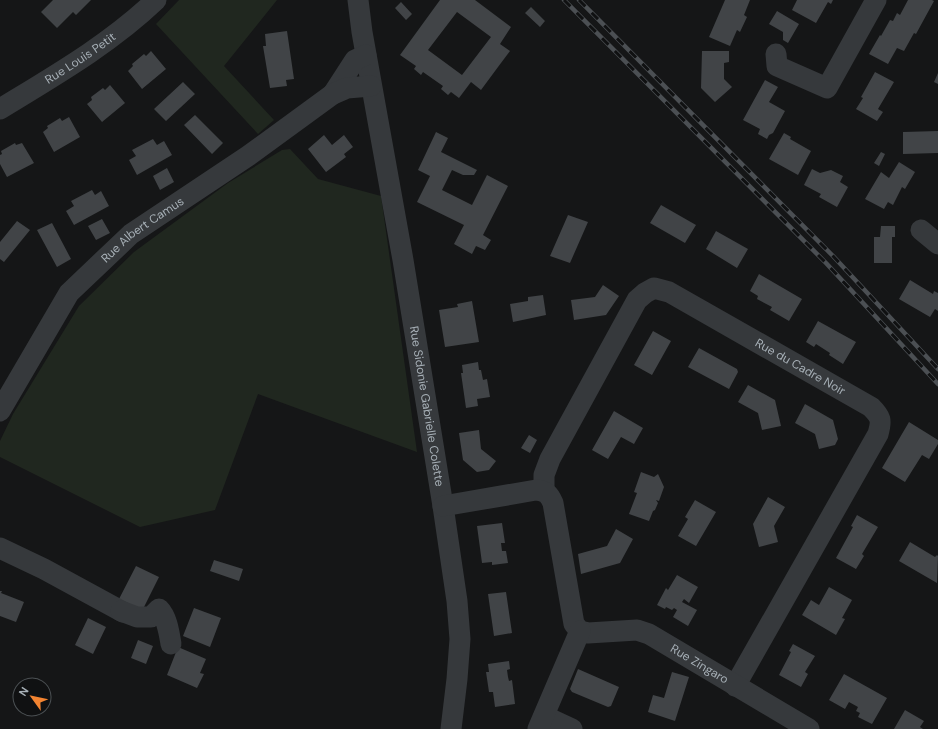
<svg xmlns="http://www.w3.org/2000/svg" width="938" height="729" viewBox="0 0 938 729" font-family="'DM Sans',sans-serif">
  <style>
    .green { fill: #20271f }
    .building { fill: #414447; fill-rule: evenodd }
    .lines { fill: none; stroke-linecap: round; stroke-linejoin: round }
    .minor { stroke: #36393c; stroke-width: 21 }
    .rail-casing { stroke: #4b4f53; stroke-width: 4.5 }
    .rail { stroke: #101112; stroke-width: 3; stroke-dasharray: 9; stroke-linecap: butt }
    .labels { text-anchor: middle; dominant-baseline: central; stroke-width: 3; stroke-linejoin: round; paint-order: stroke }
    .street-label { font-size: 12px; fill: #a7b0b7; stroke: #101112 }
  </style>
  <rect width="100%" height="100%" fill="#151617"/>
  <!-- green -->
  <path class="green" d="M179,0H277L224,66L274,120L258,134L156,24Z
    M290,149L318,179L381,196L417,452L258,394L215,510L140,527L0,457V441L13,414L79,306L134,252L228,183L282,150Z"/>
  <!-- building -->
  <path class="building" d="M53,0H91L76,15L73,12L57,28L41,12Z
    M440,0H475L511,27L500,44L510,51L498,67L481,90L471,82L459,98L451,92L448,95L441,89L443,86L423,72L421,75L414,69L416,66L400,55ZM457,12L491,37L462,75L428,50Z
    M725,0H750L744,15L747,17L740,32L737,30L730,46L709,37Z
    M797,0H833L831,4L828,2L816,23L792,10Z
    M908,0H932L934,1L916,34L914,33L904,51L897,48L888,64L869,54L880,35L881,36L890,20L893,21L897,13L900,15Z
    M401,2L412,14L406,20L395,8Z
    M531,7L545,21L540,27L525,13Z
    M777,11L799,24L788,43L783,40V32L769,24Z
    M287,31L294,79L286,80L287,86L270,88L263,46H266L265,34Z
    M151,51L166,69L142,89L128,71L133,66L132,64L144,54L146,56Z
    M702,51H729V62L724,63V79L732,87L715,102L701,88Z
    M875,72L894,82L878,109L883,112L877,121L856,109L863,98L861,97Z
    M938,73V84L934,82Z
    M765,80L778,87L769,102L785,111L773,133L769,135L767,139L758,134L760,129L743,120Z
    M183,82L195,94L166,121L154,109Z
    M110,85L125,103L102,122L87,104L92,100L91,97L103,88L105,90Z
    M195,115L223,143L212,154L184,125Z
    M69,117L80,137L54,152L43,132L48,128L47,126L60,118L62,121Z
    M938,131V153L903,154V132Z
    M436,132L448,138L441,152L477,170L474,175H463L452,170L442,190L472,205L487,175L508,186L483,235L491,240L485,250L476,246L472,254L454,244L464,225L417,202L430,176L418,170Z
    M784,133L791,137L790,139L811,151L798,175L769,159Z
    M324,135L332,145L344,135L353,147L344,154L346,157L326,172L308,149Z
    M153,139L157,145L164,141L172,155L137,175L129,160L136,156L132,150Z
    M15,143L16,145L22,143L34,163L7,177L0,164V155L2,154L1,151Z
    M881,152L885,154L879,166L874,163Z
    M899,162L915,172L905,189L902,187L893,205L888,202L884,209L865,199L881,172L889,178Z
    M167,168L174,182L160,190L153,176Z
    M812,169L820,173L831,170L843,176L840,182L848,187L837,207L819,197L821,194L804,185Z
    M92,190L95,195L101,191L109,206L74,225L66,211L74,206L71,201Z
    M661,205L696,225L685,243L650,223Z
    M568,215L588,222L570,263L550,256Z
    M102,219L110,233L96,240L88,226Z
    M17,221L30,230L4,262L0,259V242Z
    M52,223L71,259L57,267L37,230Z
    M881,226H895V237H892V263H874V237H880Z
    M716,231L748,249L737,268L706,249Z
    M759,274L802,299L789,321L770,310L772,307L757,299L758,296L750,291Z
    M910,280L933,294L934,291L938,293V311L935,309L930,317L899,299Z
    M603,285L619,296L606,315L574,320L571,300L595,297Z
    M543,295L546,315L513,322L510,304L528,301V297Z
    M472,301L479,342L445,347L439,310L458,307L457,304Z
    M818,321L856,342L843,364L829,355L830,353L816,344L814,347L806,342Z
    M653,331L671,341L652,375L634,365Z
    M699,348L737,369L738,372L729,389L688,367Z
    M478,362L479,370H481L483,380L487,379L490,397L477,399L478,406L466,408L461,373H463L462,365Z
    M748,385L775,400L781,426L762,430L758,413L738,402Z
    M805,404L833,420L838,439L835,445L819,449L815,434L795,423Z
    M614,411L643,428L634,444L621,437L608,459L592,450Z
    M909,422L938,440V444L929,459L922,455L905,482L882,468Z
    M479,430L481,449L496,461L489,470L477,472L463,460L459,433Z
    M529,435L537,440L530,453L521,448Z
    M641,472L654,477L658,474L664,487L659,501L656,500L658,503L655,510L653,511L649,521L629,514L637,493L634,492Z
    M768,497L785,507L774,526L778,542L759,547L753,524Z
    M695,500L716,512L696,546L678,536L688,519L685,517Z
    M857,515L878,527L862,554L864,556L856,569L836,558L853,527L851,526Z
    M502,523L505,543H501L502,551H506L508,563L492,565V562L482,563L477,526Z
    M616,529L633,539L620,563L581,574L578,554L607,546Z
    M910,542L935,557L937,555L938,556L937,583L899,561Z
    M214,560L243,569L239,581L210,571Z
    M136,566L159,577L142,611L119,599Z
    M677,575L698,587L689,603L684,599L682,602L697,610L688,626L673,617L677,610L674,608L672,610L666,607L665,609L657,605L666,588L668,590Z
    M829,587L852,600L842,618L845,619L836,635L802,615L811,600L819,605Z
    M0,591H2L1,593L24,602L16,622L0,616Z
    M506,592L512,633L494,636L488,594Z
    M194,608L221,618L210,647L183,636Z
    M88,618L106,627L93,654L75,645Z
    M138,640L153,646L146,664L131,658Z
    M793,644L815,656L805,672L808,674L801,687L779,675L791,652L789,651Z
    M178,647L206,659L200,673L204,674L197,688L167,675Z
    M509,661L510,669L507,670L508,677L509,681L512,680L515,704L495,707L493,692H489L486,672H489L488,664Z
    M578,669L619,687L611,706L608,707L572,692L570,689Z
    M672,672L689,677L675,721L648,712L653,695L664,698Z
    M844,674L887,698L872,724L858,717L860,713L856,711L858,707L849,702L845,709L829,700Z
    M905,710L924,721L920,727L923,729H894Z"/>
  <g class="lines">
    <!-- minor -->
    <g class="minor">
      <path id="s1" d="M358,0L362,32L403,260L443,506L457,601L460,639L457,679L451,729"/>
      <path d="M776,54L777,66L827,88L876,0"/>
      <path d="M333,94L355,60L366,55"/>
      <path id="s2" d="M0,109C54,76 110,44 156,0"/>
      <path d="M921,230L938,244"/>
      <path id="s3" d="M0,411L69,293L131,234L248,156L333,94L347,88L371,86"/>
      <path id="s4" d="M544,490V475L550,459L637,300L645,293L654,288L669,292L871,407C881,417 882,420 878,434L735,686"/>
      <path id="s5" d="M443,506L536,490C546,491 549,494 553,503L574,624L580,631L588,633L637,630L649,634L809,729"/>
      <path d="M0,548L44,569L123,612"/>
      <path d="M121,611L137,617H151L159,609C167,617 169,632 171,644"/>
      <path d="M544,716L572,729"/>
      <path d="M538,729L580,631"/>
    </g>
    <defs>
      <path id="rail" d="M564,0L826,263L938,384
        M579,0L833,256L938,369"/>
    </defs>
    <!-- rail casing -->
    <use href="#rail" class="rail-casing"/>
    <!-- rail -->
    <use href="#rail" class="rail"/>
  </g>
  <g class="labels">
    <!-- street labels -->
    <g class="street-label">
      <text stroke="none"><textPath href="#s2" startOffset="95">Rue Louis Petit</textPath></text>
      <text stroke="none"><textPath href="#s3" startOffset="234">Rue Albert Camus</textPath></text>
      <text stroke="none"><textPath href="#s4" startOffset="401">Rue du Cadre Noir</textPath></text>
      <text stroke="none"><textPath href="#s1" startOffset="412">Rue Sidonie Gabrielle Colette</textPath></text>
      <text stroke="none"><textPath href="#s5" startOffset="378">Rue Zingaro</textPath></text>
    </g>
  </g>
  <!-- north arrow -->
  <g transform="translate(32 697) rotate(303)"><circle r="19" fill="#101112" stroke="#4c5154"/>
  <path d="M0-3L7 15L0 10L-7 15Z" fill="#f38431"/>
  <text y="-6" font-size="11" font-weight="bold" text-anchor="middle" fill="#a7b0b7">N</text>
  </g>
</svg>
